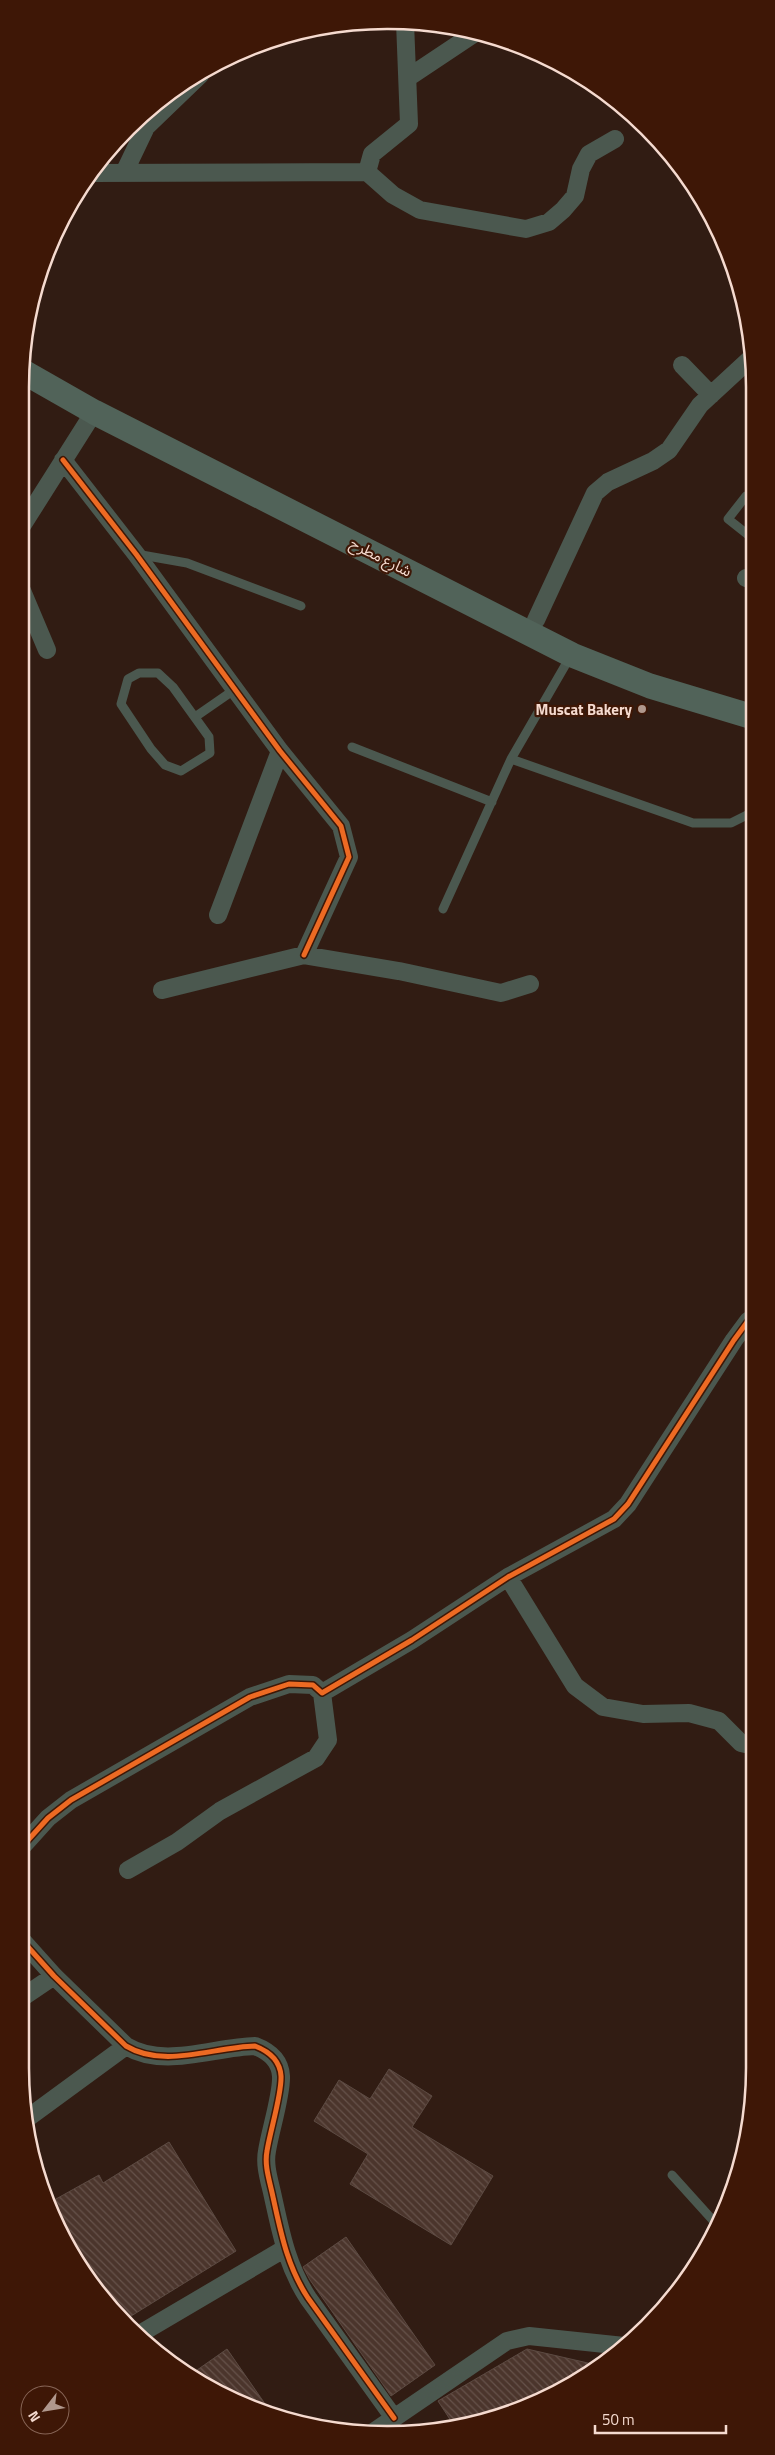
<svg xmlns="http://www.w3.org/2000/svg" width="775" height="2455" viewBox="0 0 775 2455" font-family="'Titillium Web','Noto Sans Arabic',sans-serif">
  <style>
    .building { fill: url(#building-back-hatch); stroke: #5c4a42 }
    .lines { fill: none; stroke-linecap: round; stroke-linejoin: round }
    .service { stroke: #4b584f; stroke-width: 9 }
    .minor { stroke: #4b584f; stroke-width: 18 }
    .secondary { stroke: #516359; stroke-width: 25 }
    .cycleway-casing { stroke: #3e1706; stroke-width: 8 }
    .cycleway { stroke: #ed6a23; stroke-width: 5 }
    .poi-dot { fill: #b0988d; stroke: #3e1706; stroke-width: 2 }
    .labels { text-anchor: middle; dominant-baseline: central; stroke-width: 4.5; stroke-linejoin: round; paint-order: stroke }
    .street-label { font-size: 15px; fill: #f5dacf; stroke: #3e1706 }
    .poi-label { font-size: 15px; font-weight: bold; fill: #f5dacf; stroke: #3e1706; text-anchor: end }
    .rim { fill: none; stroke: #f5dacf; stroke-width: 2.5 }
  </style>
  <defs>
    <pattern id="building-back-hatch" width="6" height="6" patternUnits="userSpaceOnUse" patternTransform="scale(1.25)"><rect width="6" height="6" fill="#4b352c"/><path d="M-1 5l2 2M0 0l6 6M5-1l2 2" fill="none" stroke="#66524a"/></pattern>
  </defs>
  <rect width="100%" height="100%" fill="#311c13"/>
  <!-- building -->
  <path class="building" d="M389,2069L432,2096L412,2127L493,2176L451,2245L350,2184L368,2154L314,2121L339,2080L370,2099Z
    M169,2142L236,2251L123,2321L111,2310L47,2204L99,2175L103,2183Z
    M346,2237L435,2365L391,2396L310,2280L303,2267Z
    M227,2349L270,2411L225,2397L190,2375Z
    M527,2349L601,2366L592,2373L482,2423L455,2427L438,2401Z"/>
  <g class="lines">
    <!-- service -->
    <path class="service" d="M746,496L728,519L752,538
      M136,554L187,563L301,606
      M139,673H158L173,687L209,737L210,753L181,771L165,765L151,749L121,704L128,679Z
      M195,717L234,690
      M352,747L492,802
      M511,759L693,823H731L753,812
      M443,909L511,759L570,657
      M672,2175L718,2226"/>
    <!-- minor -->
    <path class="minor" d="M409,77L475,33
      M367,172L393,195L420,210L526,229L549,222L563,210L575,196L581,169L589,154L615,139
      M91,173L367,172L372,154L409,124L405,22
      M124,173L146,127L200,75
      M682,365L711,395
      M63,460L136,554L280,751L341,826L349,857L304,955
      M20,529L94,412
      M746,578L752,580
      M20,586L47,650
      M536,620L595,493L608,482L653,461L669,450L700,405L752,357
      M218,915L280,751
      M162,990L304,955L399,971L501,993L530,984
      M508,1577L575,1686L603,1707L643,1714L689,1713L719,1721L741,1743L754,1746
      M20,1849L48,1818L71,1800L250,1697L289,1684L313,1685L322,1693L412,1640L508,1577L614,1519L628,1504L734,1340L748,1321L754,1317
      M128,1870L177,1842L220,1811L316,1758L328,1740L322,1693
      M20,1938L54,1976L126,2046C164,2069 213,2047 255,2046C268,2051 280,2060 281,2076C282,2094 270,2131 267,2151C264,2166 270,2182 273,2197C281,2233 287,2266 308,2298L394,2418
      M20,1999L54,1976
      M25,2120L126,2046
      M138,2335L284,2249
      M372,2433L507,2341L529,2336L624,2346"/>
    <!-- secondary -->
    <path class="secondary" d="M22,371L94,412L572,655L650,686L753,717"/>
    <defs>
      <path id="cycleway" d="M63,460L136,554L280,751L341,826L349,857L304,955
        M20,1849L48,1818L71,1800L250,1697L289,1684L313,1685L322,1693L412,1640L508,1577L614,1519L628,1504L734,1340L748,1321L754,1317
        M20,1938L54,1976L126,2046C164,2069 213,2047 255,2046C268,2051 280,2060 281,2076C282,2094 270,2131 267,2151C264,2166 270,2182 273,2197C281,2233 287,2266 308,2298L394,2418"/>
    </defs>
    <!-- cycleway casing -->
    <use href="#cycleway" class="cycleway-casing"/>
    <!-- cycleway -->
    <use href="#cycleway" class="cycleway"/>
  </g>
  <!-- markers -->
  <circle class="poi-dot" cx="642" cy="709" r="5"/>
  <g class="labels">
    <!-- street labels -->
    <g class="street-label">
      <text transform="translate(381 557) rotate(27)">شارع مطرح</text>
    </g>
    <!-- poi labels -->
    <g class="poi-label">
      <text x="632" y="709">Muscat Bakery</text>
    </g>
  </g>
  <!-- crop -->
  <path d="M0 0H775V2455H0ZM387 29H388A358 358 0 0 1 746 387V2068A358 358 0 0 1 388 2426H387A358 358 0 0 1 29 2068V387A358 358 0 0 1 387 29Z" fill="#3e1706" fill-rule="evenodd"/>
  <path class="rim" d="M387 29H388A358 358 0 0 1 746 387V2068A358 358 0 0 1 388 2426H387A358 358 0 0 1 29 2068V387A358 358 0 0 1 387 29Z"/>
  <!-- north arrow -->
  <g transform="translate(45 2410) rotate(239)"><circle r="24" fill="#3e1706" stroke="#876556"/>
  <path d="M0-4L9 19L0 12L-9 19Z" fill="#b0988d"/>
  <text y="-8" font-size="14" font-weight="bold" text-anchor="middle" fill="#f5dacf">N</text>
  </g>
  <!-- scale -->
  <path d="M595 2425v8h131v-8" fill="none" stroke="#f5dacf" stroke-width="2.5"/>
  <text x="602" y="2425" font-size="15" fill="#f5dacf" stroke="#3e1706" stroke-width="4" paint-order="stroke">50 m</text>
</svg>
